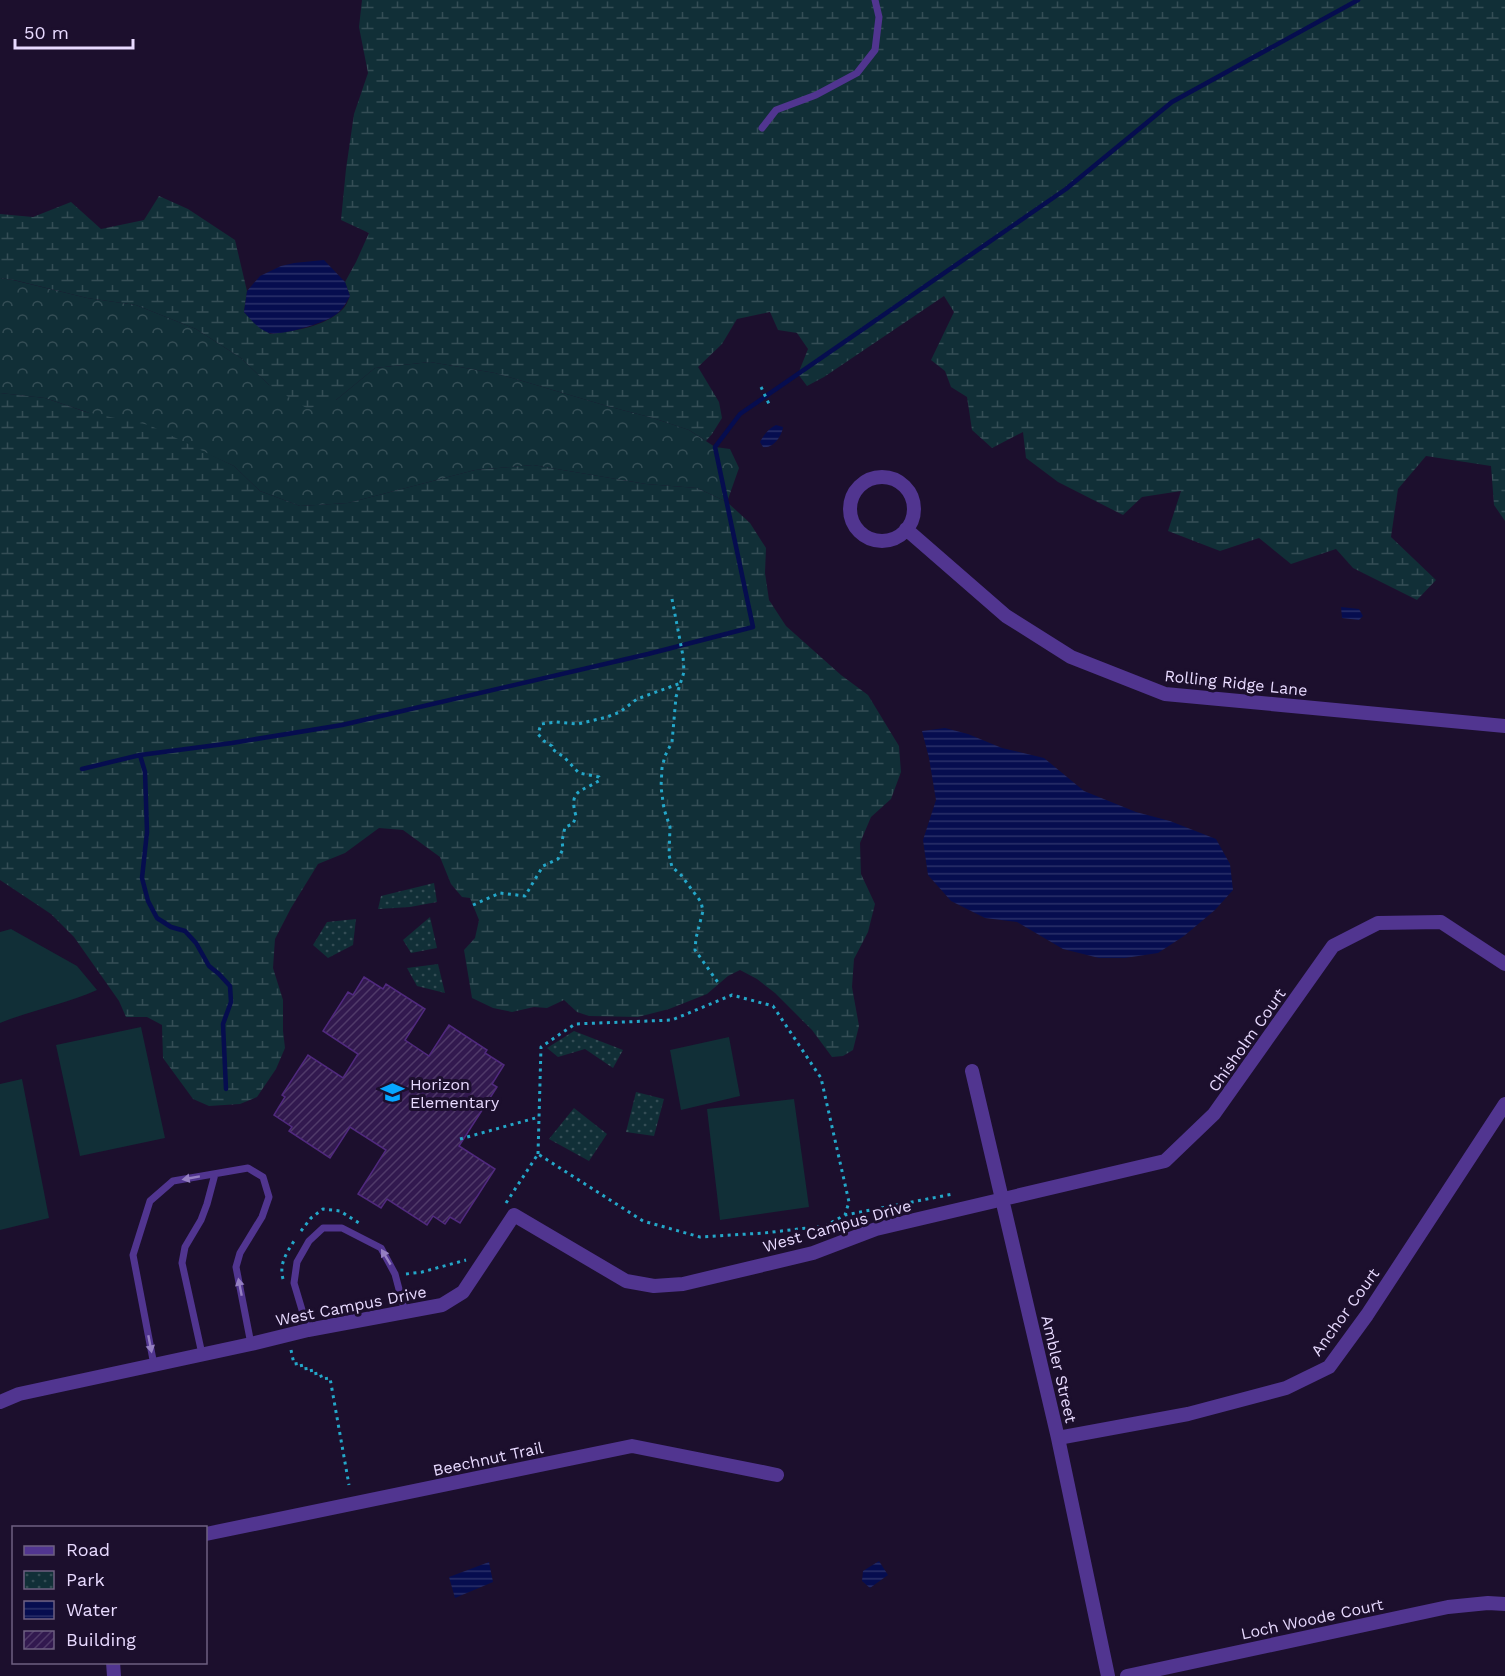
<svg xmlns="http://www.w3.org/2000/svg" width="1505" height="1676" viewBox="0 0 1505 1676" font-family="'Work Sans',sans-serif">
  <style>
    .green { fill: #112f37 }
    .forest { fill: url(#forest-crowns) }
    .wetland { fill: url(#wetland-marsh) }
    .park { fill: url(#park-dots) }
    .water { fill: url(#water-rules) }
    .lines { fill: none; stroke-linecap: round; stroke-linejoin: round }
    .stream { stroke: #060d4f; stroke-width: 4.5 }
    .building { fill: url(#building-hatch); stroke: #50297e; stroke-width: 1.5 }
    .path { stroke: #24a7c9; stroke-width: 3; stroke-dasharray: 3 4.5; stroke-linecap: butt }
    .lane { stroke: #513590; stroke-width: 7 }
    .street { stroke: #513590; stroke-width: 14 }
    .oneway { fill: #957fc2 }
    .labels { text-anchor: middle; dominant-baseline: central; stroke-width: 6; stroke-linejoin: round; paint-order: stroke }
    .street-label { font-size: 16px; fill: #e8daff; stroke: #1c0f2d }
    .poi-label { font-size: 16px; fill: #e8daff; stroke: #1c0f2d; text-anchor: start }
  </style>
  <defs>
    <pattern id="forest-crowns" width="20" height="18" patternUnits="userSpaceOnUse" patternTransform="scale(1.5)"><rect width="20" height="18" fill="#112f37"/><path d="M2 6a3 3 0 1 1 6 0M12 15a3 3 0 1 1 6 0" fill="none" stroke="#344d55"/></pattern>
    <pattern id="wetland-marsh" width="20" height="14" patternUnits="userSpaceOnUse" patternTransform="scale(1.5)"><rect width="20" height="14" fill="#112f37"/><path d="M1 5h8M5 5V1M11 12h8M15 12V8" fill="none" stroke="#344d55"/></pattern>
    <pattern id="park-dots" width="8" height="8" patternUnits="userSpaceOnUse" patternTransform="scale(1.5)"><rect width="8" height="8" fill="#112f37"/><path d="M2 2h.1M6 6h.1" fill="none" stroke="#344d55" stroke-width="1.8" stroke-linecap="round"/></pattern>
    <pattern id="water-rules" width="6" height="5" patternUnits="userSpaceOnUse" patternTransform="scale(1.5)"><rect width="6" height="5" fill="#060d4f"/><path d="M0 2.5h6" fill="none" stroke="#2a3069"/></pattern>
    <pattern id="building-hatch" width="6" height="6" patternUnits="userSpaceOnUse" patternTransform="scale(1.5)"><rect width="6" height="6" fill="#32194f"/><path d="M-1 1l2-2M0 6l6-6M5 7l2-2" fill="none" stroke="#503a69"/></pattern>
  </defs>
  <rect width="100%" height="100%" fill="#1c0f2d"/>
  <!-- green -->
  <path class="green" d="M11,929L77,966L97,990C66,1004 32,1010 0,1023V932Z
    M141,1027L165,1138L80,1156L56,1045Z
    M729,1037L740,1096L681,1110L670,1050Z
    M22,1079L49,1218L0,1230V1084Z
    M794,1099L809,1207L720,1220L707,1109Z"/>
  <!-- forest -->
  <path class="forest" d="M0,278L13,280L87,298L136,305L196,329L241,358L269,385L336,400L375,368L430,362L495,373L607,406L653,418L689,430L715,447L730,449L739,468L727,502L697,488L646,484L533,465L475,470L348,503L300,506L260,491L234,466L199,450L45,398L0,393Z"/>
  <!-- wetland -->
  <path class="wetland" d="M362,0H1505V521L1494,505L1491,466L1426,456L1398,489L1391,537L1436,580L1417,600L1353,568L1336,549L1291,564L1259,538L1220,551L1168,531L1181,491L1142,497L1123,515L1058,482L1026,458L1023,432L992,448L972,430L967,397L951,387L945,371L931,360L954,312L944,296L824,377L807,386L798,374L808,349L797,333L778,330L770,312L737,319L722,344L698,367L719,402L722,418L712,434L706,441L689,430L653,418L607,406L495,373L430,362L375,368L336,400L308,409L269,385L241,358L196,329L136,305L87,298L14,280L0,278V214L33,217L71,202L101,229L144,220L159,196L188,209L235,240L247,291L244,312L270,334C294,331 325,327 343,309C346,306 348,301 350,296L345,282L356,262L369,233L341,220L346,169L354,114L368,73L359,27Z
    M0,393L45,398L86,412L149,425L234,466L260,491L300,506L348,503L475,470L533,465L646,484L697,488L727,502L750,523L766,548L765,573L769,600L786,626L841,675L868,695L899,746L901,772L891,799L871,817L860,843L861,874L875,904L868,932L854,959L852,987L859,1026L853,1050L843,1056L832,1057L812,1030L775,993L757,979L740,970L728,976L707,994L669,1009L638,1017L589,1016L577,1012L564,1000L547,1008L534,1007L512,1012L493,1008L472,998L464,950L475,938L479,920L470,898L462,897L451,884L440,857L403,830L379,828L345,853L318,864L291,908L275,939L273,968L283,1000V1031L285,1048L276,1069L257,1097L240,1104L209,1106L193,1099L163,1058L162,1025L147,1017H126L119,1001L74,937L51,914L0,880Z"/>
  <!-- park -->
  <path class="park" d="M434,883L437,902L410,907L378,909L381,896Z
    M430,917L437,948L411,953L403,940Z
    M356,919L353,945L328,958L313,945L327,922Z
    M438,964L445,993L417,986L407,968Z
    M574,1031L623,1050L613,1068L585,1049L558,1057L547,1048Z
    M636,1092L664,1099L654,1136L626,1132Z
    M574,1108L607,1134L589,1161L549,1139Z"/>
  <!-- water -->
  <path class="water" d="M324,260L345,282L350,296C345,305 341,312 332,317C321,324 280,336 269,333C258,329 251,320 244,312L247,291L260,276L281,266L294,263Z
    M776,425L783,427C782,436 773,449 763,447L760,442C764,435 768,429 776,425Z
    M1341,607L1359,609L1363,616L1359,620L1342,618Z
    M945,728L968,734L1002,748L1044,758L1084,791L1136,812L1170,821L1216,839L1230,864L1233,890L1215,910L1184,936L1158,953L1125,958H1099L1063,949L1017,922L985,918L951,901L928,875L923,840L936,800L929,758L922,731Z
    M879,1561L888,1575L870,1588L862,1581L863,1571Z
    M489,1562L493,1582L455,1598L449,1577Z"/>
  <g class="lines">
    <!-- stream -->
    <path class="stream" d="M140,755L145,772L147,832L142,878L148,901L157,918L171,927L185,931L196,943L209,966L219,974L230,986L231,1002L223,1024L226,1089
      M82,769L140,755L232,743L342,725L648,654L753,627L715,447L740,414L1066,189L1172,102L1358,0"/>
  </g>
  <!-- building -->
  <path class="building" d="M364,977L383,989L386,984L425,1009L405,1040L429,1056L449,1025L487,1050L485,1053L504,1065L492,1084L497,1087L459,1146L495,1169L460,1223L450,1217L445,1224L433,1216L427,1225L387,1199L381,1208L358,1194L386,1150L350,1127L330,1158L289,1131L292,1127L274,1115L285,1097L282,1095L308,1055L343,1078L358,1054L323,1031L348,992L353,995Z"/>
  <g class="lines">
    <!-- path -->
    <path class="path" d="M761,387L770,406
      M672,599L683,656L684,672L676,697L672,742L665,756L662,768L661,787L664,809L670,827L669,855L672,867L681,875L701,902L703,911L696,938L695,950L719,984
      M473,905L500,893L525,896L543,866L558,859L563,849L562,841L565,827L573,824L576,816C568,789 582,792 600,780L599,777L579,773L564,757L552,749V746L544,741L538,734L541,724L556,722L578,724L607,717L620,712L637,699L681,683
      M460,1139L539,1117
      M538,1154L541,1047L575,1024L672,1020L732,995L773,1006L821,1078L849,1202L845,1215
      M506,1203L538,1154L643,1221L700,1237L764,1233L825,1226L845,1215L953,1194
      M301,1231L311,1218L323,1209L340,1211L359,1223
      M406,1274L422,1272L466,1260
      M283,1279C279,1264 286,1254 294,1241
      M291,1350L294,1364L301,1363L302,1369L311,1368L312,1374L320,1373L322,1379L330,1378L349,1485"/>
    <!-- lane -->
    <path class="lane" d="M762,128L776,110L816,95L857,73L875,50L879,17L875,0
      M308,1330L294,1283L297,1262L309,1241L323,1228H342L381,1248L395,1274L405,1312
      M202,1354L182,1263L185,1247L201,1220L207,1204L215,1174
      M154,1365L133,1255L150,1201L173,1181L248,1168L263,1177L269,1197L262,1217L240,1253L236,1267L251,1344"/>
    <!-- street -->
    <path class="street" d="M850 509a32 32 0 1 1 64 0a32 32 0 1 1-64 0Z
      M906,529L1006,616L1071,657L1165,694L1505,726
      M972,1071L1058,1438L1108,1676
      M0,1402L19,1394L251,1344L308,1330L442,1305L463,1292L514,1215L626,1281L654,1286L683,1284L813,1253L876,1229L1165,1161L1214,1114L1333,946L1378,923L1441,922L1505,964
      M1058,1438L1188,1414L1286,1388L1329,1367L1367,1315L1505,1104
      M206,1534L632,1446L777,1475
      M113,1662L114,1676
      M1127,1676L1448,1607L1488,1603L1505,1604"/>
  </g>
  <!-- one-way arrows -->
  <defs><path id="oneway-solid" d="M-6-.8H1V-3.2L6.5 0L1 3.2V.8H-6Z" transform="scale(1.5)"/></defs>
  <g class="oneway">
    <use href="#oneway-solid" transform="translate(191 1178) rotate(170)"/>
    <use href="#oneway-solid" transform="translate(386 1257) rotate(-121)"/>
    <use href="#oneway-solid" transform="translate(240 1287) rotate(-101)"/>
    <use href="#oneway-solid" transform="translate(150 1344) rotate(79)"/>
  </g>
  <!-- icons -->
  <defs>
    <symbol id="school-bare" viewBox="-9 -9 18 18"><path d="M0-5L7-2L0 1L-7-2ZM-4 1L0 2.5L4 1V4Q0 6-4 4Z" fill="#06a5ff" stroke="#1c0f2d" stroke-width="2.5" paint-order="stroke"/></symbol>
  </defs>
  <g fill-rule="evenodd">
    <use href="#school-bare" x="376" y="1076" width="33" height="33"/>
  </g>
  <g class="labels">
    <!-- street labels -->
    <g class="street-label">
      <text transform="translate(1236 683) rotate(6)">Rolling Ridge Lane</text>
      <text transform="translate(1247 1040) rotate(-55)">Chisholm Court</text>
      <text transform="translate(837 1226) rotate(-16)">West Campus Drive</text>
      <text transform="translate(351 1306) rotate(-11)">West Campus Drive</text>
      <text transform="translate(1345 1312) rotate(-54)">Anchor Court</text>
      <text transform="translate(1059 1369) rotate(77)">Ambler Street</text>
      <text transform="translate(488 1459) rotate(-12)">Beechnut Trail</text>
      <text transform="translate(1312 1619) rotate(-12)">Loch Woode Court</text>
    </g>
    <!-- poi labels -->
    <g class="poi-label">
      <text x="410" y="1084">Horizon<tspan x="410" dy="18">Elementary</tspan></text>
    </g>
  </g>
  <!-- legend -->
  <rect x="12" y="1526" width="195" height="138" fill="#1c0f2d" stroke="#6e6081" stroke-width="1.5"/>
  <rect x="24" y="1546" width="30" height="9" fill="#513590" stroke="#6e6081" stroke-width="1.5"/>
  <text x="66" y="1556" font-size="18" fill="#e8daff">Road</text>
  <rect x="24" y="1571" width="30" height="18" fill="url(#park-dots)" stroke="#6e6081" stroke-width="1.5"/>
  <text x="66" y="1586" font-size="18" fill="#e8daff">Park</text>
  <rect x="24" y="1601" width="30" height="18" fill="url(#water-rules)" stroke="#6e6081" stroke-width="1.5"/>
  <text x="66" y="1616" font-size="18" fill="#e8daff">Water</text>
  <rect x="24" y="1631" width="30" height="18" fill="url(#building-hatch)" stroke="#6e6081" stroke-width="1.5"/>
  <text x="66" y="1646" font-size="18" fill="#e8daff">Building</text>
  <!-- scale -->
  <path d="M15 39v9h118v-9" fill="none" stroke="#e8daff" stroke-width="3"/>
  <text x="24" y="39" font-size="18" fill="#e8daff" stroke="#1c0f2d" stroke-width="4.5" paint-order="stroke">50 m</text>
</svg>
